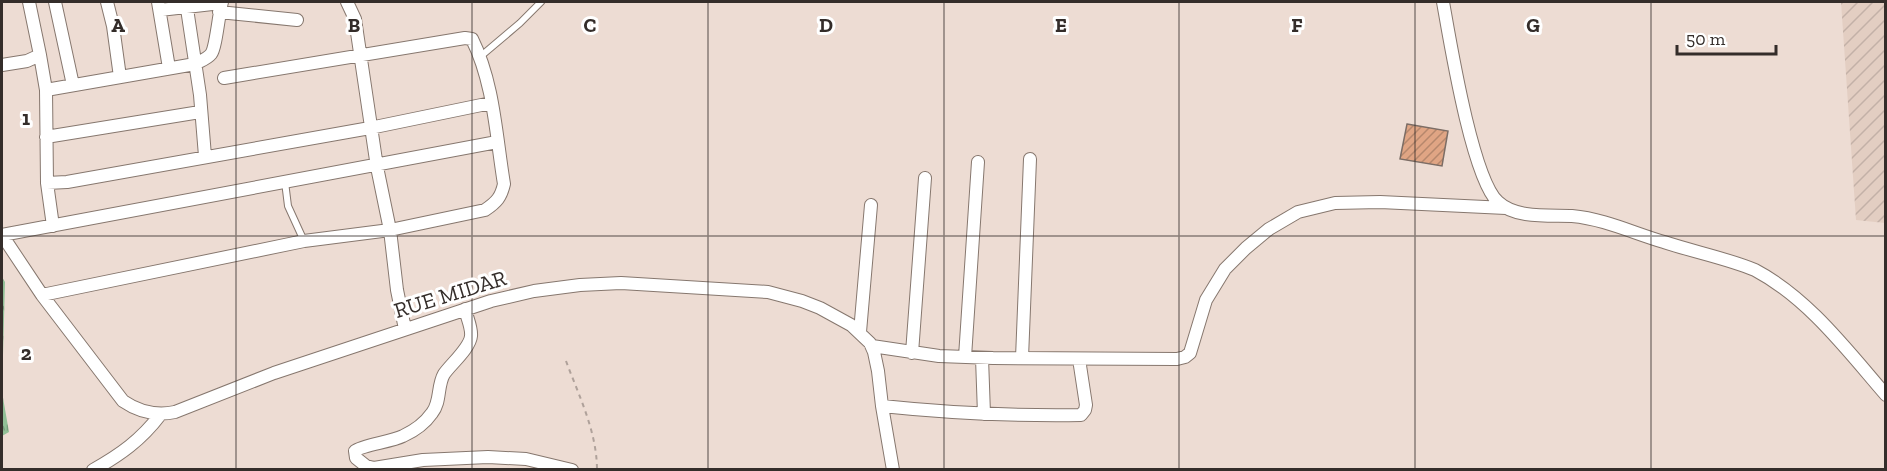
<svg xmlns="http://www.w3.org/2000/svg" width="1887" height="471" viewBox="0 0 1887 471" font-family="'Zilla Slab',serif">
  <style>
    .industrial { fill: url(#industrial-furrows) }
    .grass { fill: url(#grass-tufts) }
    .building { fill: url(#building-hatch); stroke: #7c6d65; stroke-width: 1.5 }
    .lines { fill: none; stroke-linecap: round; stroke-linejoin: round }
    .lane-casing { stroke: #86776e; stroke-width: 8 }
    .street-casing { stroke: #86776e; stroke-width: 14 }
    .path { stroke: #afa19a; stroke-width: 2; stroke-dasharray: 4.5 4.5; stroke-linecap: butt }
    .lane { stroke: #fff; stroke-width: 6 }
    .street { stroke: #fff; stroke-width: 12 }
    .grid { fill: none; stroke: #342d2a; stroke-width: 1.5; stroke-opacity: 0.55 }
    .labels { text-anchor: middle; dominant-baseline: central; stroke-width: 6; stroke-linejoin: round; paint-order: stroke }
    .street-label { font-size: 22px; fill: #342d2a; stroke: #fff }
    .grid-label { font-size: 20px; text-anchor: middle; font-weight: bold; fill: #342d2a; stroke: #fff; stroke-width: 6; stroke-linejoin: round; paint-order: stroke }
  </style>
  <defs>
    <pattern id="industrial-furrows" width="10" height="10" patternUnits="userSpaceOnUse" patternTransform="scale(1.5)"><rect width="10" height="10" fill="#e3cec2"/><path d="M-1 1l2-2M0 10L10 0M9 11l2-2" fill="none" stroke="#c3b1a7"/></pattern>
    <pattern id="grass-tufts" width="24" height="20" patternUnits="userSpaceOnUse" patternTransform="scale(1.5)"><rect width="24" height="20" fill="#91bf96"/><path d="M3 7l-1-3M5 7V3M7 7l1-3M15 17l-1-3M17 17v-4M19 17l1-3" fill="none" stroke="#779c7b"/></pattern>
    <pattern id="building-hatch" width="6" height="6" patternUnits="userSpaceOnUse" patternTransform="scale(1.5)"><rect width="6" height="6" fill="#e0a584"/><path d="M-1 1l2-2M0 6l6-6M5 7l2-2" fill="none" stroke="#b6876c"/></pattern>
  </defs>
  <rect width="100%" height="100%" fill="#eddcd3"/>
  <!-- industrial -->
  <path class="industrial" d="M1841,2H1885V223L1856,220Z"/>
  <!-- grass -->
  <path class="grass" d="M2,277L5,282L2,392L9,432L2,436Z"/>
  <!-- building -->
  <path class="building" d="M1407,124L1448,131L1442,166L1400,159Z"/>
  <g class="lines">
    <defs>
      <path id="lane" d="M481,56L520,23L541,2
        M285,182L288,206L304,241"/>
      <path id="street" d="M55,2L73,85
        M107,2L113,26L120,77
        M158,2L169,68
        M186,2L200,95L205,156
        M347,2L355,19L377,167L390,230L397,290L405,329
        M1443,2C1450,41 1472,178 1498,202C1516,219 1550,215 1572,216C1605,219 1633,233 1664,242C1694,252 1726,258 1755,270C1808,298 1847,350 1886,395
        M160,10L221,3
        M219,12L297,20
        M40,55L46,90L47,183
        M2,65L27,61L40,55L29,2
        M46,90L195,64C200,61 207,59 211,54C216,48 219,12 222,2
        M46,137L200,112
        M53,226L47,183L67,182L370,128L491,103
        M2,235L42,295L123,401C139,412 155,416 175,412L274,373L491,301L534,291L580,285L621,283L768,292L802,301L820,308L851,325L870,343L874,352L878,371L882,406L893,470
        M2,235L497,142
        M42,295L304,241L390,230L485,210C497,202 501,197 504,184C496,136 494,83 472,39L465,38L224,78
        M465,309C467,318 472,328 471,336C470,348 451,364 444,374C437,386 441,402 432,413C425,423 414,431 403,436C391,442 362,445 355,451L356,458L366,466L374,468L423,460L488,457L526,459L572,470
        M860,332L871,205
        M872,346L939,356L993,358L1177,359L1185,357L1190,353L1206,300L1225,269L1246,248L1269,229L1298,212L1335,203L1380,202L1506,208
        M912,353L925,178
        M965,357L978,162
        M982,358L984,414
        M1022,358L1030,159
        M882,406C948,413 1014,416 1081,415L1085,410L1086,405L1079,359
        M93,470C120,455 141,440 160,415"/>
    </defs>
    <!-- lane casing -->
    <use href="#lane" class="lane-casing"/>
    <!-- street casing -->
    <use href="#street" class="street-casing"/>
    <!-- path -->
    <path class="path" d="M566,361C579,396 597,432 597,470"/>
    <!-- lane -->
    <use href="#lane" class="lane"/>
    <!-- street -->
    <use href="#street" class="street"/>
  </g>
  <!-- grid -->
  <path class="grid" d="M236,2V470M472,2V470M708,2V470M944,2V470M1179,2V470M1415,2V470M1651,2V470M2,236H1886"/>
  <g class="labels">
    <!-- street labels -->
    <g class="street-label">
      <text transform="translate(450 294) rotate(-17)">RUE MIDAR</text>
    </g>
  </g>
  <g class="grid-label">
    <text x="118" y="32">A</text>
    <text x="354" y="32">B</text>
    <text x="590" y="32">C</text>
    <text x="826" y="32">D</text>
    <text x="1061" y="32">E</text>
    <text x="1297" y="32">F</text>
    <text x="1533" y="32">G</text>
    <text x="26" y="125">1</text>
    <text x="26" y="360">2</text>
  </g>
  <!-- border -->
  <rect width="1887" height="471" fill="none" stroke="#342d2a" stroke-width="6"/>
  <!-- scale -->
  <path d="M1677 45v9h99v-9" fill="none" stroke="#342d2a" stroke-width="3"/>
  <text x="1686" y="45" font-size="18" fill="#342d2a" stroke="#ffffff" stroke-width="4.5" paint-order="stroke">50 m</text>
</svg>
